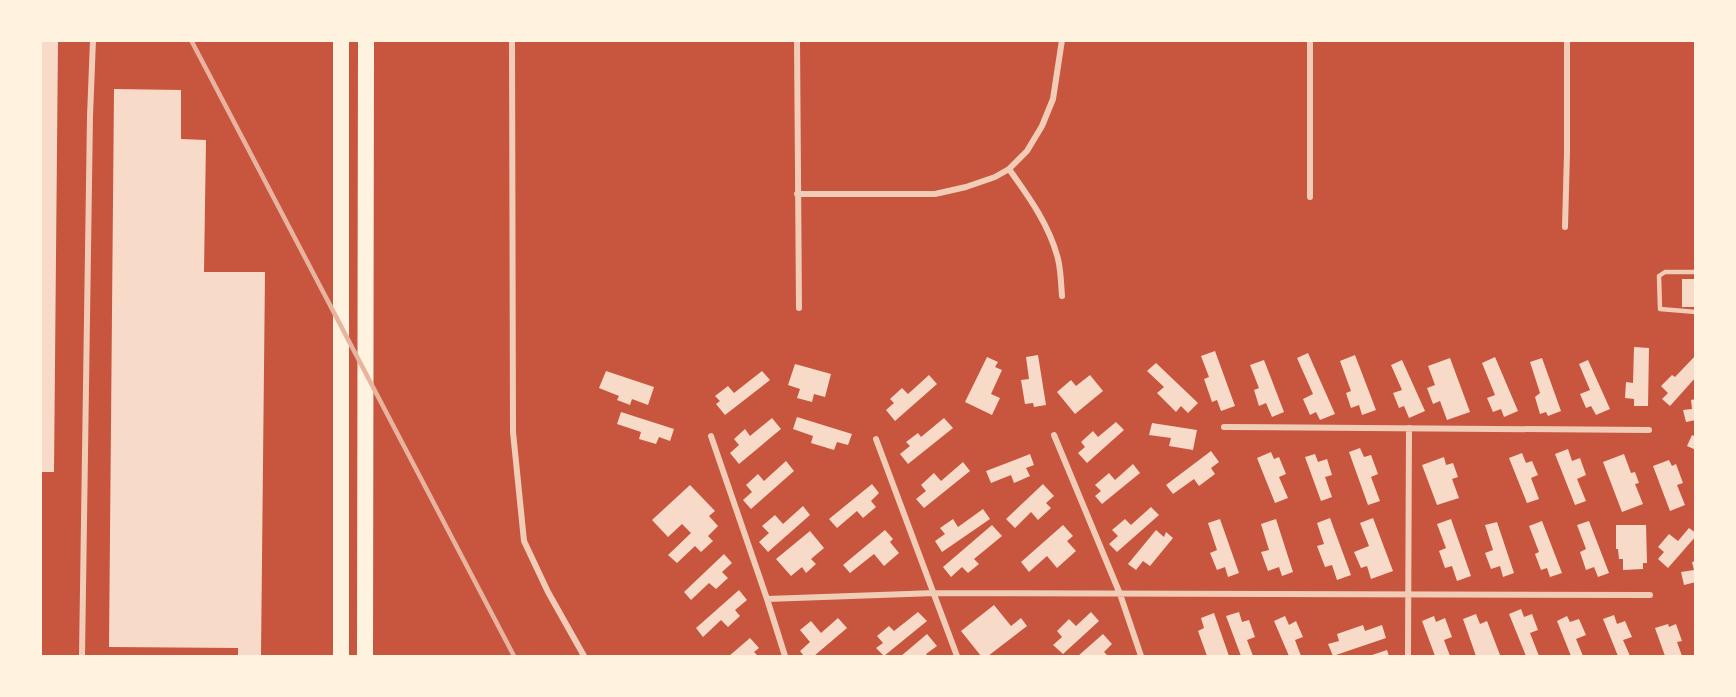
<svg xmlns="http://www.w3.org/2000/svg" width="1736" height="697" viewBox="0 0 1736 697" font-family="'Noto Sans',sans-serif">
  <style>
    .building { fill: #f7dbc8 }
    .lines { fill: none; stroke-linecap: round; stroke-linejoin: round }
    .service { stroke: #f1ccb7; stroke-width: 4.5 }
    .minor { stroke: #f1ccb7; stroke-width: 6 }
    .trunk { stroke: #fff3e0; stroke-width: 16 }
    .rail { stroke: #e9b49f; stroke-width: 4.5 }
  </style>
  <rect width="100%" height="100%" fill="#c8553d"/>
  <!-- building -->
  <path class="building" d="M40,40H58L54,472H40Z
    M114,89L181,90V139L206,140L204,272H265L261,656H238V648L109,647Z
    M1682,279H1696V307H1682Z
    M1634,347L1649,348L1648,406H1634V399L1625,398L1626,382L1633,383Z
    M1215,351L1235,406L1221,411L1217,400L1212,402L1204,379L1209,377L1201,356Z
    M1308,353L1335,414L1320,420L1316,412L1310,415L1303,399L1313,394L1297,358Z
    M1038,355L1046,405L1034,407L1033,403L1025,404L1021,380L1029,379L1026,357Z
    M1355,355L1376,410L1362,415L1359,405L1351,408L1346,393L1351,391L1340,361Z
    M1696,355V377L1670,406L1662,399L1668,393L1661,386L1672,375L1675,377Z
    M987,357L998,362L995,367L1002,370L991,394L1000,398L992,415L965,402Z
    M1495,357L1518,411L1504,417L1501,409L1493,412L1487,398L1495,395L1482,363Z
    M1450,358L1470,412L1447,420L1440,401L1433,404L1427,388L1435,385L1428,366Z
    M1542,358L1561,411L1548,416L1546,412L1540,414L1535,397L1540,393L1530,362Z
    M1264,360L1284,412L1272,417L1266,403L1259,406L1254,390L1259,388L1250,365Z
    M1402,360L1425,411L1409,418L1404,406L1399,408L1393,393L1402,390L1391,365Z
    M1588,360L1610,409L1596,415L1591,406L1586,408L1580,394L1590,390L1579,364Z
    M1156,363L1198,403L1188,413L1181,406L1176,412L1157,393L1164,387L1147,371Z
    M795,364L831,374L825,397L814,394L812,402L797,398L800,389L788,385Z
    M606,371L654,387L648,405L632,399L630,405L617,400L619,396L599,388Z
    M762,371L770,380L725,415L716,404L720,401L715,396L728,386L734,393Z
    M929,375L937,384L895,421L886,410L894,403L890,399L902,388L908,394Z
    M1090,375L1103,391L1075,414L1057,392L1071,380L1076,386Z
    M1696,399V420L1686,422L1683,410L1692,409L1691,400Z
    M621,412L674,429L670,441L659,437L656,444L639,439L641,432L617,424Z
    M797,417L852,434L848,445L837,442L834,450L811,443L813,436L793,429Z
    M772,418L781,429L739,464L730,453L739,445L734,439L745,429L750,436Z
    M944,418L953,428L908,464L900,454L910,446L906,442L918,433L921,437Z
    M1116,422L1124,430L1087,463L1078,453L1085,447L1081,442L1093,431L1098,437Z
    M1152,423L1197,430L1193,450L1169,446L1171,438L1149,435Z
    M1692,435L1696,437V450L1687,446Z
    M1360,448L1364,457L1371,455L1378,474L1371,477L1380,501L1368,505L1349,452Z
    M1568,449L1572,461L1580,458L1586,475L1577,479L1586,501L1575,505L1555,454Z
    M1211,451L1219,462L1211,468L1215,474L1199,486L1194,479L1173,494L1166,485Z
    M1271,452L1274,459L1279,457L1286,474L1279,477L1288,498L1275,503L1257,458Z
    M1522,453L1526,463L1532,461L1538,475L1531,478L1539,499L1527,503L1509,458Z
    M1030,454L1034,465L1026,468L1030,476L1014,483L1011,475L991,483L986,471Z
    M1315,454L1318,462L1327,459L1332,475L1325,477L1332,497L1321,501L1305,457Z
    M1624,454L1631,473L1635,472L1639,483L1635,484L1643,504L1622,512L1603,462Z
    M1444,457L1446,465L1453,463L1458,477L1452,479L1459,498L1437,505L1422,465Z
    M1669,460L1672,466L1676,464L1683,483L1677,485L1685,505L1670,511L1653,466Z
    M786,461L794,471L751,509L743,500L752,492L746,485L758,474L764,481Z
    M963,462L970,471L924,508L916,499L926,491L921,485L934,473L941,481Z
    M1133,464L1140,473L1102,504L1095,496L1101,491L1095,485L1109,473L1115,480Z
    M872,484L879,493L871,501L876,507L863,518L857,511L837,528L829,519Z
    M1043,484L1054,496L1046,503L1051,508L1038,520L1031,512L1015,528L1006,519Z
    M690,485L715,511L709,516L718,526L708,536L713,541L701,552L695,546L677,563L668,555L691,533L682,524L668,537L652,520Z
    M803,506L810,515L768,552L759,542L769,533L762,526L775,515L783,524Z
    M1151,507L1159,515L1117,552L1109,544L1118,536L1112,530L1125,519L1131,525Z
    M983,509L990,519L942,552L935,541L945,534L940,528L953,519L958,527Z
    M1330,518L1351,575L1337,580L1332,565L1325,567L1317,546L1324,544L1317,523Z
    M1373,518L1393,571L1371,579L1367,566L1361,568L1354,552L1369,546L1360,523Z
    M1220,519L1239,573L1228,577L1225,567L1217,570L1210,553L1217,550L1208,523Z
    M1276,519L1293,572L1282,576L1279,567L1268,571L1261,552L1269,550L1261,524Z
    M1451,519L1471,576L1457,581L1452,566L1445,568L1439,551L1446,548L1437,524Z
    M1542,521L1562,573L1550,577L1547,568L1541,570L1535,554L1539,552L1529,526Z
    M1589,521L1609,573L1598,577L1594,567L1586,570L1580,552L1586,549L1577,525Z
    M1497,522L1514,573L1503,577L1500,566L1491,569L1485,553L1493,550L1485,525Z
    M992,525L1002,536L974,559L979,564L968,573L962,567L951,577L943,567Z
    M1063,525L1073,536L1067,541L1076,551L1057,568L1047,556L1029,572L1021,562Z
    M1616,525H1646L1647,563H1643V569L1623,570V559H1619L1618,549H1616Z
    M1689,528L1696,533V536L1668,568L1658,559L1664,552L1658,547L1669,534L1678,541Z
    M885,530L893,539L890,542L899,553L884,566L874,554L850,573L843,565Z
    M1156,530L1164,537L1166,532L1173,538L1150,566L1143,561L1136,570L1128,564Z
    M810,531L824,548L811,559L816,564L806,573L802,567L791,576L776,559Z
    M724,554L732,563L722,572L728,578L716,589L709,583L691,600L684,592Z
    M1696,561V582L1684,585L1681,572L1694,570L1692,562Z
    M739,590L747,600L735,610L740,616L728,627L721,620L703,637L696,628Z
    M994,605L1011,626L1021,618L1027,626L988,656H981L961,631Z
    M1521,609L1524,617L1532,614L1538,630L1530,633L1539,656H1526L1509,614Z
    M918,612L927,621L884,656L876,648L883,643L877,636L889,626L894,631Z
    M1091,612L1099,621L1063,654L1053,645L1062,637L1057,631L1069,619L1076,626Z
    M1239,612L1242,622L1249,620L1255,637L1247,640L1253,656H1241L1226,616Z
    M1214,613L1229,656H1207L1198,631L1204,628L1201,618Z
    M1476,614L1480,624L1487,621L1500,655L1476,656L1463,619Z
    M1614,615L1617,624L1625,621L1632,637L1623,640L1630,656H1618L1603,619Z
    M1285,616L1289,625L1296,621L1303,637L1295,640L1301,656H1289L1274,621Z
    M1434,616L1436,622L1445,618L1452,637L1444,640L1450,656H1435L1422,621Z
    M1567,616L1570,622L1579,619L1586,635L1576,639L1583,656H1571L1557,621Z
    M838,618L847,628L814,656H804L800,651L810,642L800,630L811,621L821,633Z
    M1668,624L1669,627L1676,624L1682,641L1677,642L1682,656H1665L1655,628Z
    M1363,625L1365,631L1382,625L1386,638L1333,656L1328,644L1339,641L1337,634Z
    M927,634L937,646L926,654L928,656H901Z
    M1103,634L1112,644L1104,652L1108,656H1078Z
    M750,638L759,648L754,652L758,656H729Z
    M1387,650L1389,656H1369Z"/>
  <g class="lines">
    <!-- service -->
    <path class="service" d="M1696,272H1665L1659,276L1660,309L1696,312"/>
    <!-- minor -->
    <path class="minor" d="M512,40L513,432L524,541L548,592L584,656
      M797,40L799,308
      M1009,169C1029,197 1050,226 1058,259C1061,271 1061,284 1062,296
      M797,194H935L966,187L995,177L1009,169L1027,151L1042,126L1053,99L1062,40
      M1310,197V40
      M1565,227L1567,153V40
      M1224,427L1649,430
      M1054,435L1120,594L1141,656
      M711,436L767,599L785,656
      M876,439L957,656
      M767,599L935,593L1650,595
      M82,656L90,116L93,40
      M1408,656L1409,428"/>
    <!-- trunk -->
    <path class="trunk" d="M341,40V656
      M365,656L366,40"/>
    <!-- rail -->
    <path class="rail" d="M191,40L514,656"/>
  </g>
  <!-- border -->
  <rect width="1736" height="697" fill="none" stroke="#fff3e0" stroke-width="84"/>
</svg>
